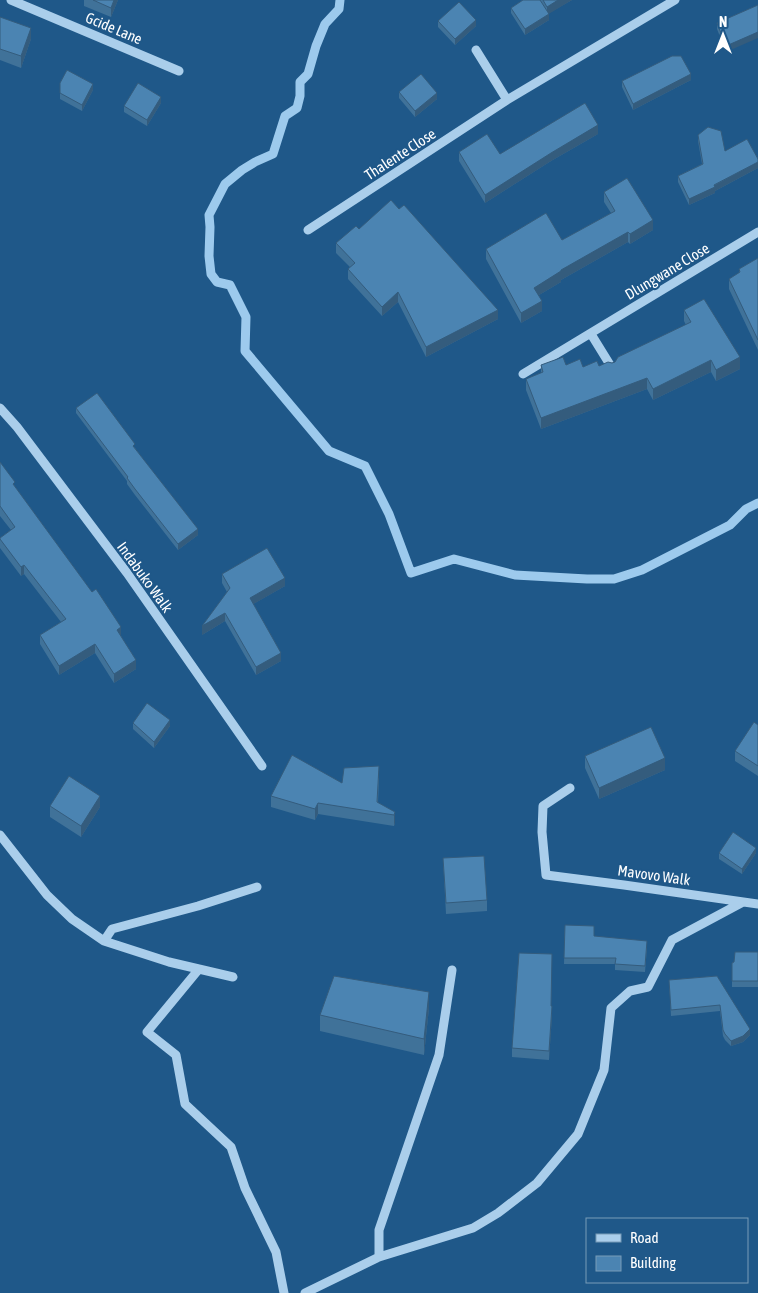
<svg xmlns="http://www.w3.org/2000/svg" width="758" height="1293" viewBox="0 0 758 1293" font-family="'Asap Condensed',sans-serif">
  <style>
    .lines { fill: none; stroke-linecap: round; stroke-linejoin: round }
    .stream { stroke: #9dcaed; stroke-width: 9 }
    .minor { stroke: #aaceeb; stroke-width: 9 }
    .wall { fill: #407299 }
    .shaded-wall { fill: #345c7d }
    .building { fill: #4b84b2; stroke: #345c7d }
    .labels { text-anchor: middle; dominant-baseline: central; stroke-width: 4; stroke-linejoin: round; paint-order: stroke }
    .street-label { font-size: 15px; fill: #fff; stroke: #1f5889 }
  </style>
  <rect width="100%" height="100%" fill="#1f5889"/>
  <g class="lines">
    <!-- stream -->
    <path class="stream" d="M340,0L339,9L325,24L316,46L308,74L300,82V96L297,108L285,116L273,154L255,162L242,170L225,184L209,215L210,227L209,256L211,274L217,282L230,285L246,317L245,351L329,451L365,466L389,514L411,573L454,559L515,575L587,579H614L642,570L730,525L746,509L758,503"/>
    <!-- minor -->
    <path class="minor" d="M11,0L179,71
      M476,50L507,100
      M308,230L507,100L675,0
      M591,334L612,368
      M523,374L758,232
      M0,408L17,427L127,573L262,766
      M570,788L543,806L542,832L546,875L624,885L758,904
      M0,835L47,895L72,919L104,941L169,962L233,977
      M104,941L112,929L198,906L257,887
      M199,969L147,1032L176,1055L185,1104L231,1147L245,1188L276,1252L284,1293
      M379,1257V1230L439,1055L452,970
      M305,1293L379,1257L473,1228L498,1213L537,1183L578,1134L604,1070L611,1008L630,991L648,987L672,940L743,902"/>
  </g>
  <!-- wall -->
  <path class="wall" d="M84,0H118L111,17L84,6Z
    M523,0H572L549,13V20L525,35L511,13V8Z
    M758,5L726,52L717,29V23Z
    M0,17L31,39L21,68L0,60Z
    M438,21L476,26L455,45L438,27Z
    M691,80L633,110L622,87V81Z
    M60,83L93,90L82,111L60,99Z
    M399,92L437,99L415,117L399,98Z
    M161,103L147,126L124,112V106Z
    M598,134L551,161L485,203L459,161V152L500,154Z
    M698,135L725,151L758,159V168L715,191V193L689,205L678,182V176L702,164L698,141Z
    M604,192L653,230L630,244L628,242L561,280V282L539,295L542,311L521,323L486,259V249L562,240L611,213L604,202Z
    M359,229L498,319L426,357L398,302L382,316L348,279V269L350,267L336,253V243Z
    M758,258V350L729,289V279L739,274V269Z
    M684,310L740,369L716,381L711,372L653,400L647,389L541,429L526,390V379L541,373V365H566L583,367L599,366L615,362L686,325L684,321Z
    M76,408L135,448L198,535L178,550L135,495L127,484V481L76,413Z
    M0,462L15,487L121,636L136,669L114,683L95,653L59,675L40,644V635L61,622L24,574L21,576L0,548V538L11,530L0,516Z
    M222,574L285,586L253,604L281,661L256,675L225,621L202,635L227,592L222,583Z
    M133,723L170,726L154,748L133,729Z
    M758,725V776L735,761V751Z
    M585,756L665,770L599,799L585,768Z
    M379,778L378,803L395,812V823L394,826L318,814L315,820L271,807V796L342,783Z
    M50,806L100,807L81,837L50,817Z
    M719,853H756L742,874L719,859Z
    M443,858L487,900V911L446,914Z
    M565,925L594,936L647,947L645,972L615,970V964H564Z
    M758,952V987H732V963L734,962Z
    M717,976L750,1035L743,1042L731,1046L725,1040L723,1036L720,1011L671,1016L669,980Z
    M551,1006L552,1015L549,1060L512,1057V1048Z
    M429,1008L424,1055L320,1031V1015Z"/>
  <!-- shaded-wall -->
  <path class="shaded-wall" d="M114,0H118L111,17V8Z
    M558,0H572L547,15V7Z
    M549,14V20L525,35V29Z
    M476,20V26L455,45V39Z
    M31,28V39L21,68V56Z
    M758,32V38L726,52V46Z
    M691,74V80L633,110V104Z
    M93,84V90L82,111V105Z
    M437,93V99L415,117V111Z
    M161,97V103L147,126V120Z
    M598,125V134L551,161L485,203V195L551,153Z
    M758,162V168L715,191V193L689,205V199Z
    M653,220V230L630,244V234Z
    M628,232V242L561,280V282L534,298V288L561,270Z
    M398,292V302L382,316V307Z
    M542,301V311L521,323V313Z
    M498,310V319L426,357V347Z
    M740,357V369L716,381V370Z
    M711,360V372L653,400V389Z
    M647,378V389L541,429V418Z
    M198,529V535L178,550V544Z
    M24,565V574L21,576V567Z
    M285,578V586L250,606V598Z
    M225,613V621L202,635V626Z
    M121,627V636L117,630Z
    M95,644V653L59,675V666Z
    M281,653V661L256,675V667Z
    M136,660V669L114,683V674Z
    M170,720V726L154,748V742Z
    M665,758V770L599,799V788Z
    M100,796V807L81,837V826Z
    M318,803V814L315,820V809Z
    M395,812V823L394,826V815Z
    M756,848V853L742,874V869Z
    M429,992V1008L424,1055V1039Z
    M552,1006V1015L549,1060V1051Z
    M750,1029V1035L743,1042L731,1046V1041Z"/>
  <!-- building -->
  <path class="building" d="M93,0H114L111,8Z
    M523,0H540L549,14L525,29L511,8Z
    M543,0H558L547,7Z
    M459,2L476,20L455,39L438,21Z
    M758,5V32L726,46L717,23Z
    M0,17L31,28L21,56L0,49Z
    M672,56H681L691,74L633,104L622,81Z
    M67,70L93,84L82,105L60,93V83Z
    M421,74L437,93L415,111L399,92Z
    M138,83L161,97L147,120L124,106Z
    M585,103L598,125L551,153L485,195L459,152L487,134L500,154Z
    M708,127L721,131L725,151L747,139L758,159V162L714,185L715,187L689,199L678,176L703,164L698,135Z
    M627,178L653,220L630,234L628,232L561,270V271L534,288L542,301L521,313L486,249L546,213L562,240L615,211L604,192Z
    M391,200L399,209L404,205L498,310L426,347L398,292L382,307L348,269L355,263L336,243L356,226L359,229Z
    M758,258V340L729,279L740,272L739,269Z
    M704,299L740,357L716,370L711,360L653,389L647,378L541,418L526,379L543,372L541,365L563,357L566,365L580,359L583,367L597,361L599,366L608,362L612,363L615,362L618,357L691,322L684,310Z
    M97,393L135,444L133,446L198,529L178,544L135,489L127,478L128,477L76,408Z
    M0,462L15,482L13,484L92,592L96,589L121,627L117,630L136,660L114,674L95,644L59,666L40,635L66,619L24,565L21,567L0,539V538L15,527L0,506Z
    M267,548L285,578L250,598L281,653L256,667L225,613L202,626L230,588L222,574Z
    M147,703L170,720L154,742L133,723Z
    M754,722L758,725V766L735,751Z
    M651,727L665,758L599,788L585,756Z
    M292,755L342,783L344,768L379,766L377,802L395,812L394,815L318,803L315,809L271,796Z
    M69,776L100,796L81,826L50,806Z
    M733,832L756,848L742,869L719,853Z
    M484,856L487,900L446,903L443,858Z
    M565,925L594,926V936L647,941L645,966L615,964L616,958H564Z
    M735,952H758V981H732V963L734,962Z
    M519,953L552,954L551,1006H552L549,1051L512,1048Z
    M334,976L429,992L424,1039L320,1015Z
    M717,976L750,1029L743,1036L731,1041L725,1034L723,1030L720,1005L671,1010L669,980Z"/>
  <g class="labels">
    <!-- street labels -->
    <g class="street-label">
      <text transform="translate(114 28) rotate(23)">Gcide Lane</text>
      <text transform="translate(400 154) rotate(-33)">Thalente Close</text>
      <text transform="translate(667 271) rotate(-31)">Dlungwane Close</text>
      <text transform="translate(145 577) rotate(54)">Indabuko Walk</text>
      <text transform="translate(654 875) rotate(8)">Mavovo Walk</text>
    </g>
  </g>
  <!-- legend -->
  <rect x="586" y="1218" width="162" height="65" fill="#1f5889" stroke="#799bb8"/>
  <rect x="596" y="1234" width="25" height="8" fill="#aaceeb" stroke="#799bb8"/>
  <text x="630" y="1243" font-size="15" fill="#ffffff">Road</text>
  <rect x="596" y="1256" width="25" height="15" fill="#4b84b2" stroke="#799bb8"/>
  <text x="630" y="1268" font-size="15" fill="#ffffff">Building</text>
  <!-- north arrow -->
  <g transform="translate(723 35)" stroke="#1f5889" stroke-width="4" paint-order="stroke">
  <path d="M0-4L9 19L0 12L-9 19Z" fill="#ffffff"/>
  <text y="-8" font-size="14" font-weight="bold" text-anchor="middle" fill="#ffffff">N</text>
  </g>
</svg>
